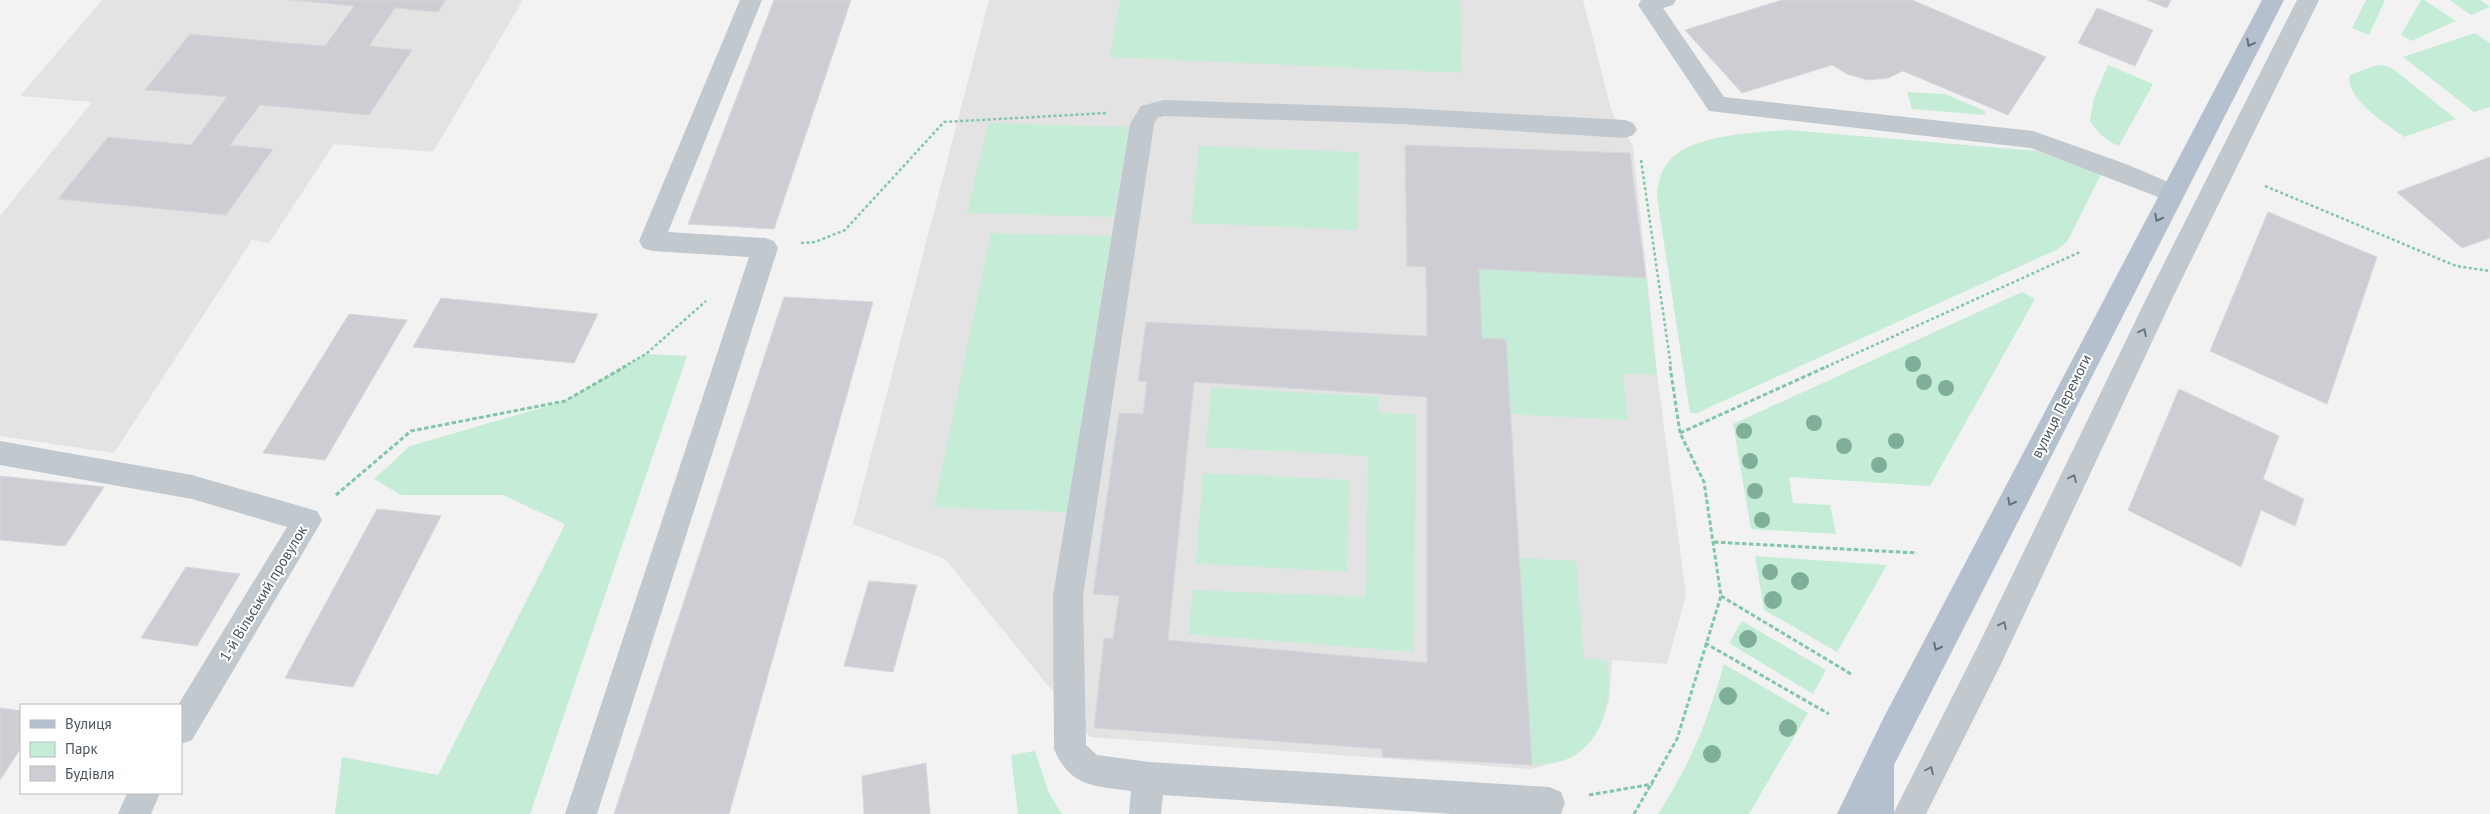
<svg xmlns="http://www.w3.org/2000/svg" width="2490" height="814" viewBox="0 0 2490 814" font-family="'PT Sans',sans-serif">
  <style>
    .education { fill: #e4e3e3 }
    .green { fill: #c5ecd6 }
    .building { fill: #ccced3; stroke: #d6d8dc; fill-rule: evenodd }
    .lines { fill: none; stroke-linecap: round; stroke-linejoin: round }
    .path-far1 { stroke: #81c6a7; stroke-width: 2.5; stroke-dasharray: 3 2.5; stroke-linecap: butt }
    .path { stroke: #81c6a7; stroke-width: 3; stroke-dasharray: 4.5 2.5; stroke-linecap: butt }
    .service { fill: #c1c8ce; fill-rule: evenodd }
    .minor { fill: #c1c8ce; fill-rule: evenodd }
    .primary { fill: #b4c0cd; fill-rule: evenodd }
    .tree { fill: #80af99 }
    .oneway { stroke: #656f79 }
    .oneway2 { stroke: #6e777f }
    .labels { text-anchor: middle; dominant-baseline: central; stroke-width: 4; stroke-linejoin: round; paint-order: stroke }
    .street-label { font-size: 15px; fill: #4b545d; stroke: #fff }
  </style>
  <rect width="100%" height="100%" fill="#f3f2f2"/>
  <!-- education -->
  <path class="education" d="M102,0H523L433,152L334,144L269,243L252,240L114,453L0,436V216L92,102L20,96Z
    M989,0H1583L1612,112L1633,146L1658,381L1686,595L1667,664L1612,660L1609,701L1602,722L1590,740L1578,753L1562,761L1531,769L1090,737L945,559L853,524Z"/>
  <!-- green -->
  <path class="green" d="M1120,0H1460L1462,73L1110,57Z
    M2366,0H2385L2369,35L2352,28Z
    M2421,0H2424L2456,21L2411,41L2401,35Z
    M2450,0H2481L2490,7L2471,15Z
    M2475,33L2490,43V107L2474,112L2403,57Z
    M2108,65L2153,84L2119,146C2108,142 2095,132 2090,120L2094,98Z
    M2374,66L2382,65L2392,68L2456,119L2404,137C2388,125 2344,98 2350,75Z
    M1907,92L1945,94L1985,111L1986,115L1912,109Z
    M988,123L1129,127L1114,217L967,213Z
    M1787,130L2037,151L2101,174L2067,242L2058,249L1697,413H1690L1657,197C1658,183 1660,172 1669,161C1689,135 1756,132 1787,130Z
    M1199,146L1359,152L1358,230L1191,223Z
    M991,233L1111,236L1067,512L934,507Z
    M1479,269L1646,278L1657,375L1623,374L1628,420L1510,414L1482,338Z
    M2022,292L2035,299L1930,486L1789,477L1793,503L1830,505L1836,534L1751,529L1733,424Z
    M646,354L687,356L530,814H335L342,757L438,775L565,524L503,495H401L374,479L410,446L565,401Z
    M1211,387L1379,397L1378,412L1416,415L1414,652L1188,634L1193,590L1366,597L1368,456L1206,447Z
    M1203,473L1349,480L1347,572L1196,563Z
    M1755,556L1887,565L1837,652L1764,610Z
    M1519,558L1576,561L1584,659L1607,660C1613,698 1604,747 1562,761C1553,764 1541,763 1532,765Z
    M1742,621L1826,670L1813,694L1729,643Z
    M1724,664L1808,713L1749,814H1658C1690,765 1708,720 1724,664Z
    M1035,751L1049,793L1062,814H1018L1011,755Z"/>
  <!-- building -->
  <path class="building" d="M289,0H446L438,12L395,8L369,46L412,50L369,115L260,105L230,145L273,149L226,215L58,199L108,137L191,145L227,97L145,90L190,34L325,46L354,6Z
    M774,0H851L774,229L688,224Z
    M1782,0H1912L2046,57L2008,115L1903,71L1888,78L1868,80L1847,74L1832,65L1742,93L1685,30Z
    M2147,0H2171L2167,8Z
    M2097,8L2153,30L2135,66L2078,43Z
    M1405,145L1630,153L1646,278L1479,269L1482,338L1506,339L1532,765L1382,757V749L1094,728L1104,638L1113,639L1119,596L1093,594L1119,413L1143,414L1147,382L1138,381L1146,322L1427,336L1426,267L1407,266ZM1194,382L1427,397V663L1168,640Z
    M2490,157V238L2462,248L2397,192Z
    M2268,212L2377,257L2327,404L2210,351Z
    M784,297L873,302L729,814H614Z
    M441,298L598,314L574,363L413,347Z
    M349,314L407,320L325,460L263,453Z
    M2179,389L2279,436L2263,479L2304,499L2295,526L2261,510L2241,567L2128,510Z
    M0,476L104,487L65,546L0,540Z
    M377,509L441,516L353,687L285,678Z
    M186,567L240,574L197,646L141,638Z
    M869,581L917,585L893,672L844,666Z
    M0,708L21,711V748L0,780Z
    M926,763L930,814H864L862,776Z"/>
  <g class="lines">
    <!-- path-far1 -->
    <path class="path-far1" d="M1641,160L1671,367
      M2265,186L2456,266L2490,271
      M801,243L815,242L845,230L944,122L1107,113
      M623,367L646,354L706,301
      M1826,367L2080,252"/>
    <!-- path -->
    <path class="path" d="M1680,433L1828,366
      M336,495L411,431L565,401L626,366
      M1714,542L1917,553
      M1721,596L1851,674
      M1705,643L1829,714
      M1589,795L1653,784
      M1634,814L1677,739L1721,596L1704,482L1680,433L1670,366"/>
    <!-- service -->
    <path class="service" d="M740,0H762L668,232L765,238L774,241L778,248L597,814H565L749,257L652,251L643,248L639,241Z
      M1641,0H1676L1673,5L1663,8L1724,97L2033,131L2126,164L2180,187L2183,193L2180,199L2171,202L2031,148L1709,111L1638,5Z
      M1164,100L1401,108L1625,120L1633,123L1637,129L1633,135L1625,138L1401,124L1164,116L1157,118L1154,124L1083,596L1086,745L1097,755L1149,762L1549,787L1561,792L1565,803L1561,814H1452L1163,795L1161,814H1129L1131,791C1094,786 1070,787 1054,749L1053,596L1130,124L1141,106Z
      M0,441L192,475L317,511L322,520L317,529L192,740L181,744V705H178L287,527L192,499L0,465Z
      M127,793H160L151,814H118Z"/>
    <!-- minor -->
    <path class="minor" d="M2297,0H2319L2174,295L2001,664L1926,814H1893L1979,644L2148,295Z"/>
    <!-- primary -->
    <path class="primary" d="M2262,0H2284L1894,765V814H1837L1884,717Z"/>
  </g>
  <!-- trees -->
  <g class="tree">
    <circle cx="1913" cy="364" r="8"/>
    <circle cx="1924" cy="382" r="8"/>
    <circle cx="1946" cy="388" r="8"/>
    <circle cx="1814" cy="423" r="8"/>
    <circle cx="1744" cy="431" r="8"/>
    <circle cx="1896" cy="441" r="8"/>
    <circle cx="1844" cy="446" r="8"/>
    <circle cx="1750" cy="461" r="8"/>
    <circle cx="1879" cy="465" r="8"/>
    <circle cx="1755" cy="491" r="8"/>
    <circle cx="1762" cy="520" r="8"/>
    <circle cx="1770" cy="572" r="8"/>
    <circle cx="1800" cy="581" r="9"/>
    <circle cx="1773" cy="600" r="9"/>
    <circle cx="1748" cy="639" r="9"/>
    <circle cx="1728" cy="696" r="9"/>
    <circle cx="1788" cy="728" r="9"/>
    <circle cx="1712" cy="754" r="9"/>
  </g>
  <!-- one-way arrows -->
  <defs><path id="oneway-chevron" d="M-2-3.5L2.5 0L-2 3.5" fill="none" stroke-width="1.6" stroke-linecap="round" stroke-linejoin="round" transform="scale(1.25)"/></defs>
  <g class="oneway">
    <use href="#oneway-chevron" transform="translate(2250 43) rotate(118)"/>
    <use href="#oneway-chevron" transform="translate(2158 218) rotate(117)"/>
    <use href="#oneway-chevron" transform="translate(2011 502) rotate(117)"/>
    <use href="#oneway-chevron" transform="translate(1937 647) rotate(117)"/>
  </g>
  <g class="oneway2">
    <use href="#oneway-chevron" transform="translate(2143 332) rotate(-64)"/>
    <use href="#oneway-chevron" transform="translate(2073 478) rotate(-64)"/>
    <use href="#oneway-chevron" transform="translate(2003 625) rotate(-64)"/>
    <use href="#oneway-chevron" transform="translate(1930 770) rotate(-64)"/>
  </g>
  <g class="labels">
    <!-- street labels -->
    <g class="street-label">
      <text transform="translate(2061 406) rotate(-63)">вулиця Перемоги</text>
      <text transform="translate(263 593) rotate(-59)">1-й Вільський провулок</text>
    </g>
  </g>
  <!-- legend -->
  <rect x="20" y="704" width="162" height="90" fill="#ffffff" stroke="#b7bbbe"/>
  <rect x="30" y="720" width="25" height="8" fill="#b4c0cd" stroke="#b7bbbe"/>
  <text x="65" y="729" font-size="15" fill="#4b545d">Вулиця</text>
  <rect x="30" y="742" width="25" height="15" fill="#c5ecd6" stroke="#b7bbbe"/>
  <text x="65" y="754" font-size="15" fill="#4b545d">Парк</text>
  <rect x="30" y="766" width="25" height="15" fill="#ccced3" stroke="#b7bbbe"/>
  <text x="65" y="779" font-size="15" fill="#4b545d">Будівля</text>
</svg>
